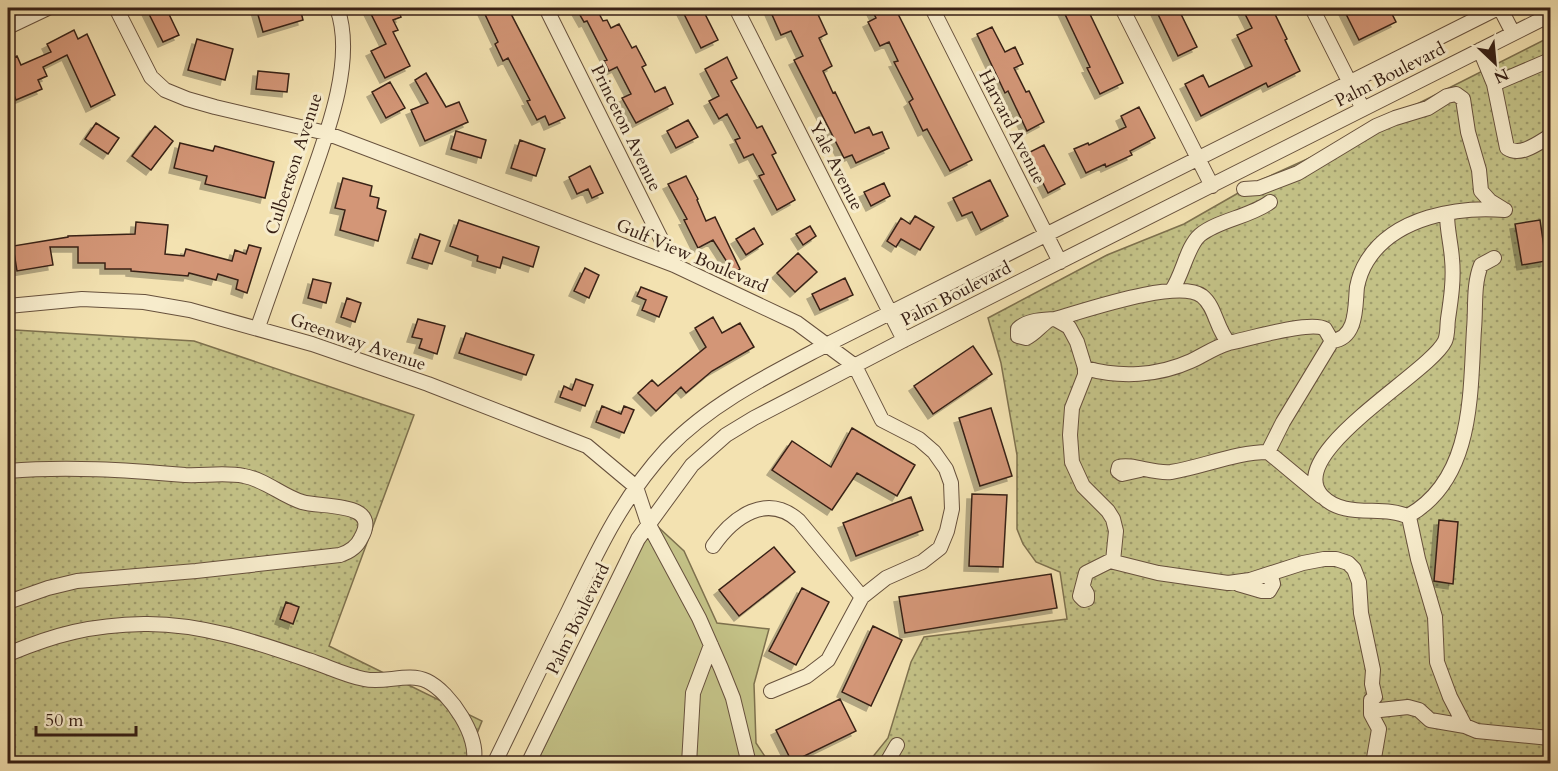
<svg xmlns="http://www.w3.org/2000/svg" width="1558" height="771" viewBox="0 0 1558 771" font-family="Cardo,serif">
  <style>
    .grass { fill: url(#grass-dots); stroke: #7e714e; stroke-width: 1.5 }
    .park { fill: #c3c186; stroke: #7e714e; stroke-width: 1.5 }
    .building { fill: #d39677; stroke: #382116; stroke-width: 1.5; filter: url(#shadow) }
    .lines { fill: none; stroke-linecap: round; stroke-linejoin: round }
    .minor-casing { stroke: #67513d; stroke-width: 16 }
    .minor { stroke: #f7eccc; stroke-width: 14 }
    .labels { text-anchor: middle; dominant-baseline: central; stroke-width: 6; stroke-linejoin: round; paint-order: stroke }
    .street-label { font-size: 18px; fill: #382116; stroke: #f7eccc }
  </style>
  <defs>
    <pattern id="grass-dots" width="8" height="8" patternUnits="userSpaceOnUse" patternTransform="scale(1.5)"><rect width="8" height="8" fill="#c3c186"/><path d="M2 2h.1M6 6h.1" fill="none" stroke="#9f9c6d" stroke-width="1.8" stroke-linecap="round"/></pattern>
    <filter id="shadow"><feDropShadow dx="-5" dy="5" stdDeviation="0" flood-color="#0004"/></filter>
  </defs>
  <rect width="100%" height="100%" fill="#f3e2b1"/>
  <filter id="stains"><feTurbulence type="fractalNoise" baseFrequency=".00333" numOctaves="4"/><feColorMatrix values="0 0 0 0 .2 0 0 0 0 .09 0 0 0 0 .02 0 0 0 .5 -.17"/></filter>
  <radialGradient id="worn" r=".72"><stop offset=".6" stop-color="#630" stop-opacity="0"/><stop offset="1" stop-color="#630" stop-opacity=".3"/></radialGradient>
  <!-- grass -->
  <path class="grass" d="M1550,37V763L867,764L888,738L911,662L924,637L1067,619L1060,572L1036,562L1023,544L1017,529V455L1001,363L988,318L1107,255L1184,224L1261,180L1314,156Z
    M15,330L194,341L414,415L329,646L482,721L465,763L8,764V333Z"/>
  <!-- park -->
  <path class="park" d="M8,8H38L8,22Z
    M656,525L684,551L717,623L769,629L754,684L756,743L768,761L772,763L536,764L620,591L644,543Z"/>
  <!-- building -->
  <path class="building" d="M146,8H166L179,35L163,42Z
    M256,8H300L303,20L263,32Z
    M368,8H397L401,17L393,20L398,30L393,32L410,66L385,78L371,51L386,44Z
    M482,8H508L565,118L549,125L545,116L537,120L527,101L530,100L508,58L503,61L495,44L498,42Z
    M576,8H596L603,21L607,20L611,28L619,24L632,48L636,46L646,65L642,67L655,92L665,87L673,104L636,123L622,98L631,94L617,67L609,71L604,61L607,60L587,21L584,22Z
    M681,8H702L718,40L701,48Z
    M769,8H815L827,34L819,38L832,66L823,71L833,93L835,92L855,133L869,127L873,135L882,132L889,148L856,163L852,155L844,158L794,60L803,56L791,31L781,35Z
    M871,8H895L972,160L950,171L927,129L923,131L909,102L913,99L894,62L898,61L889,42L880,46L868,22L876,18Z
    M1062,8H1087L1123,83L1100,94L1087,68L1090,67Z
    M1155,8H1178L1197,47L1178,56Z
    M1242,8H1272L1287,39L1285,40L1300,71L1268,87L1266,83L1201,116L1185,84L1203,75L1209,87L1252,66L1237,35L1252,28Z
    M1343,8H1389L1396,22L1359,40Z
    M992,27L1005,52L1015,47L1023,64L1014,68L1026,92L1029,91L1044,122L1027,131L1008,91L1005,93L977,34Z
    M74,30L78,39L87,34L115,95L91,107L67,55L43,67L47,76L38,80L42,89L16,100L8,80V60L17,56L21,65L51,52L47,44Z
    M197,39L233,49L225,80L188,70Z
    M727,57L737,78L731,81L757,128L762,126L776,153L772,155L795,200L777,210L759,176L764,174L753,154L744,158L735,140L740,138L727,114L719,119L709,101L719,96L705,69Z
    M258,71L289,74L287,92L256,89Z
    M426,73L446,107L459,102L468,122L425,141L411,110L428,103L415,80Z
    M390,82L405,108L386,118L372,92Z
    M1139,107L1155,138L1130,151L1132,155L1106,167L1105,164L1086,173L1074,149L1088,143L1089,145L1126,127L1121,116Z
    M688,120L698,137L676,148L667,131Z
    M96,123L119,138L108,154L85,139Z
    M155,126L173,141L151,170L132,156Z
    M456,131L486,140L481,158L451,149Z
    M520,140L545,149L536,176L511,168Z
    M180,143L213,151L215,146L274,162L265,198L205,184L207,176L174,168Z
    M1044,145L1065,184L1048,193L1028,153Z
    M590,166L603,193L592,198L588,189L577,194L569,177Z
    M686,176L698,199L697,200L706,221L715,217L740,269L734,273L713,240L698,248L684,220L687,219L668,184Z
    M343,178L372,186L370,196L379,198L377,208L386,211L378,241L340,230L345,210L335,208Z
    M990,180L1008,216L981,230L972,212L962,216L953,198Z
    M884,183L890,196L871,206L864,192Z
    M915,216L934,227L920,250L901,239L896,247L887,241L901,218L910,224Z
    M459,220L539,247L533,267L503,257L500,268L477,261L478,256L450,246Z
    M1540,220L1546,261L1522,265L1515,224Z
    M136,222L168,225L165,254L184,256L186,249L232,261L235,250L246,254L249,245L261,248L247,293L236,289L238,280L218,274L216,280L189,273L188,276L131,271V269H105V263H78V247H50L53,265L17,271L13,246L68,237V236L135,234Z
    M810,226L816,236L803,245L796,234Z
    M754,228L763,244L746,255L736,239Z
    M420,234L440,241L432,264L412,258Z
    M798,253L817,272L795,292L777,273Z
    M585,268L599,275L589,298L574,291Z
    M845,278L853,295L820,310L812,294Z
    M313,279L331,283L326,303L308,298Z
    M641,287L667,297L659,317L642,310L646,300L637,296Z
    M347,298L361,303L355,322L341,317Z
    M713,317L722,333L740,323L754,347L712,371L686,393L681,387L656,411L638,393L652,380L658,386L706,347L695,328Z
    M418,319L445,326L437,354L419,348L422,339L412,337Z
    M466,333L534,355L526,375L459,353Z
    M973,346L992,374L933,414L914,386Z
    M576,379L593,385L585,406L560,397L564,386L572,390Z
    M602,406L621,414L624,406L634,410L624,433L596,422Z
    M991,408L1012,476L980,486L959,418Z
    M852,428L915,465L897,496L857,473L832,510L772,470L792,441L831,467Z
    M972,494L1007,495L1003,567L969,566Z
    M911,497L923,530L856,556L843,523Z
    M1439,520L1458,522L1453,584L1434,581Z
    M774,547L795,572L739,616L719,590Z
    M1051,574L1057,608L905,633L899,597Z
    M802,588L829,602L796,665L769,651Z
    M286,602L299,607L293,624L280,619Z
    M873,626L902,640L871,706L842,692Z
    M840,699L856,731L792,762L776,730Z"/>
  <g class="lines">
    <defs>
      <path id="minor" d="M116,8L151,77L165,90L187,99L215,107L326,133L674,265L797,323L855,366L882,420L919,439L934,452L946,469L951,483L952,509L947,531L940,548L922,562L886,578L862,597L828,660L807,676L771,691
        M546,8L674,265
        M736,8L904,340
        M932,8L1060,262
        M1122,8L1212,186
        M1312,8L1363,109
        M1500,8L1513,33
        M8,27L48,8
        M1480,50L1494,84L1507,148C1521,157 1538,143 1550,136
        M1494,84L1550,60
        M1244,189L1259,188L1298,173L1376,126L1395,118L1428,108L1447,96L1456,94L1463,99L1468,132L1479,170L1481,191L1490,201L1503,209
        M1447,214C1447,230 1451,244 1452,259C1454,279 1451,299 1448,319C1447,326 1448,334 1445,341C1430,373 1282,454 1322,496C1345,520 1383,504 1409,517L1418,559L1435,617L1437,662L1450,697L1465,726L1477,731L1550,738
        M1172,290C1183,274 1187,246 1200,235C1218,220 1250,217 1270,202
        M8,306L82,299L144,302L190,310L312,344L428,384L587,446L636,487L648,523L699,618L721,668L733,698L749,764
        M1049,320C1041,325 1035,334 1026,338L1018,336V329C1027,320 1042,320 1055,319
        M258,327C272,287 286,247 301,207C320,151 358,65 337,8
        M1085,368C1120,378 1158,376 1191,361C1204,355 1215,347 1229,343
        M1268,452L1283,422L1332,341
        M1140,470L1122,474L1118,471L1119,467C1131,463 1154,474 1171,472C1203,467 1236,452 1268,452L1321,496
        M8,471C67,466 126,470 185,475C205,476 225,472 244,476C266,480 282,496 302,502C322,508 382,501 361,538C357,547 349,552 340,555L196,571L77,581L48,588L8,602
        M1408,516C1474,479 1470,394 1474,329C1476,308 1473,285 1481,265L1494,258
        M713,546C733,517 767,492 799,521L862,597
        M1113,561L1116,531L1113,519L1108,511L1083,486L1072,462L1070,435L1072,408L1085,375V368L1077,342L1069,327L1055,319C1084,311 1178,278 1202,296C1216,307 1216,329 1229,343C1248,339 1311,320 1325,329L1332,341C1358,338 1355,305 1357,287C1359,277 1362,269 1367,261C1394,217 1458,206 1505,210
        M1238,584L1262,591H1269L1273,584L1272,580L1266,576
        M1083,587L1087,594V599L1084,600L1080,596L1086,573L1110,561L1158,573L1228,583L1250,580L1303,563L1324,559H1336L1348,563L1354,569L1359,582L1361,613L1373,670L1372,684L1375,697L1371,700V714L1379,729L1373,764
        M8,654C56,634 91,625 144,624C199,623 257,642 308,660C327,666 344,675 364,679C384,684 408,672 427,681C450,692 481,738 473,764
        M1371,711L1408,707L1419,710L1430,720L1465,726
        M494,764C519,713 543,662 568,612C597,552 621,499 667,449C711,403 771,374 826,345L1498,8
        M528,764L638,539L692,465L726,435L754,418L904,340L1550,15
        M689,764L693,693L711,645
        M886,764L897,745"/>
    </defs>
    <!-- minor casing -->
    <use href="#minor" class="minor-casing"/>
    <!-- minor -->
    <use href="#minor" class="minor"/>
  </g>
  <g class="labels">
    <!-- street labels -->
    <g class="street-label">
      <text transform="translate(1390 75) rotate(-27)">Palm Boulevard</text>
      <text transform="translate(1012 127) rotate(63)">Harvard Avenue</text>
      <text transform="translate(626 128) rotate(64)">Princeton Avenue</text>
      <text transform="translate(294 164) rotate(-72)">Culbertson Avenue</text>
      <text transform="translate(836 166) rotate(63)">Yale Avenue</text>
      <text transform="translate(692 256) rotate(23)">Gulf View Boulevard</text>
      <text transform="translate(956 294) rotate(-27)">Palm Boulevard</text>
      <text transform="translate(358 342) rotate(19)">Greenway Avenue</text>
      <text transform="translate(578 619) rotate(-64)">Palm Boulevard</text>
    </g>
  </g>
  <!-- margin -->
  <rect width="1558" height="771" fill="none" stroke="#f3e2b1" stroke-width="30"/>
  <rect x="9" y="9" width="1540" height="753" fill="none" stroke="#382116" stroke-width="3"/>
  <rect x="15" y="15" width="1528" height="741" fill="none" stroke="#382116" stroke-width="1.5"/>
  <!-- north arrow -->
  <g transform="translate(1495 63) rotate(154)" stroke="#f7eccc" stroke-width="4.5" paint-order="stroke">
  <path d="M0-4.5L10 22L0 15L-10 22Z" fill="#382116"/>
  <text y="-9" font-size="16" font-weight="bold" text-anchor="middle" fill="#382116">N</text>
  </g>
  <!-- scale -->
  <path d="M36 726v9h100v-9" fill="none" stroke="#382116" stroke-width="3"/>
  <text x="45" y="726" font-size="18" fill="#382116" stroke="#f7eccc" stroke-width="4.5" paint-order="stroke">50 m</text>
  <rect width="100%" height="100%" filter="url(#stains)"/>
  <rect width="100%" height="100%" fill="url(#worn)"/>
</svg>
